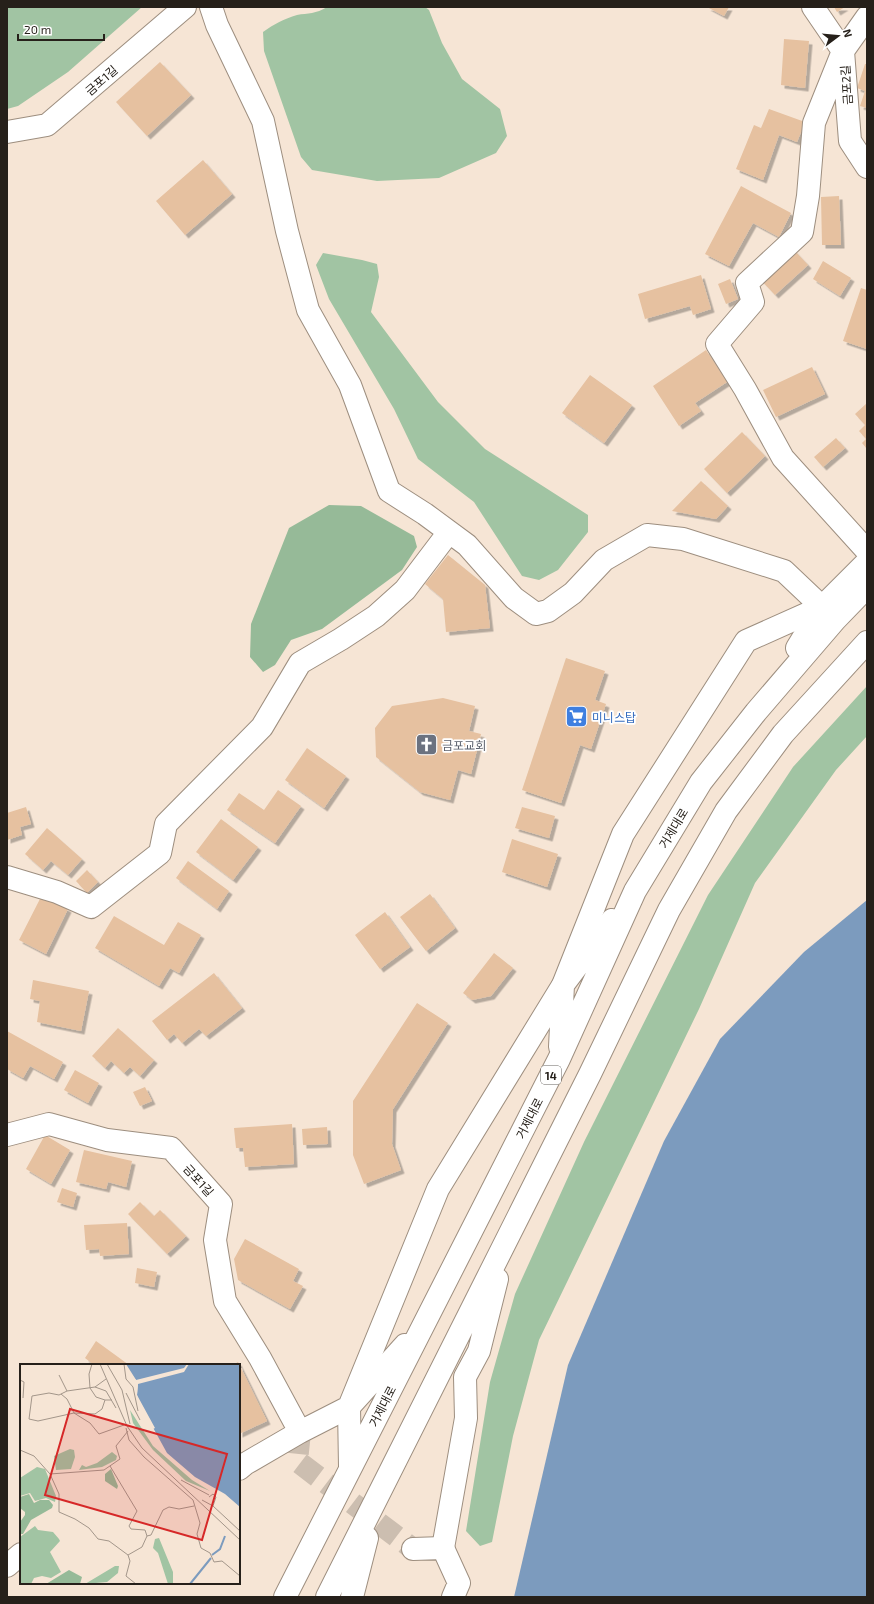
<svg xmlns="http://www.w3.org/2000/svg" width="874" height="1604" viewBox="0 0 874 1604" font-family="'Exo 2','Noto Sans KR',sans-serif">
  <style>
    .green { fill: #a1c4a3 }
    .forest { fill: #96ba98 }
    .water { fill: #7c9bbe }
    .building { fill: #e6c1a0; filter: url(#shadow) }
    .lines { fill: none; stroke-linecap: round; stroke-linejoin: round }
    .minor-tunnel { stroke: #ccbeb0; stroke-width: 22; stroke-dasharray: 22 11; stroke-linecap: butt }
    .minor-casing { stroke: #9d8e7f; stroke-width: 24 }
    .highway-casing { stroke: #9d8e7f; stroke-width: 24 }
    .minor { stroke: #fff; stroke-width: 22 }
    .highway { stroke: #fff; stroke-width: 22 }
    .labels { text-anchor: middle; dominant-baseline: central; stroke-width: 3.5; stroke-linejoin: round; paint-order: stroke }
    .shield { fill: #fff; stroke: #67635f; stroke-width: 1 }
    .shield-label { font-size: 11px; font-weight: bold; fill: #26201a }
    .street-label { font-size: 12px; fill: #26201a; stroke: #fff }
    .shop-label { font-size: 12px; fill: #366cbe; stroke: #fff; text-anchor: start }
    .worship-label { font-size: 12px; fill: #5b616d; stroke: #fff; text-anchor: start }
    .inset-river { fill: none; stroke: #7c9bbe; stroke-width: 2 }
    .inset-road { fill: none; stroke: #a3968a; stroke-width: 1 }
    .view { fill: #d62828; fill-opacity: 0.15; stroke: #d62828; stroke-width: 2 }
    .inset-edge { fill: none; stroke: #26201a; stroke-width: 2 }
  </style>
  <defs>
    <filter id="shadow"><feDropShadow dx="3.5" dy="3.5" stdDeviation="0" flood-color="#0004"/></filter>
  </defs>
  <rect width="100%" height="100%" fill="#f6e5d5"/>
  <!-- green -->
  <path class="green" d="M7,7H142L68,72L18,106L7,109Z
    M327,7H425L429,10L442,43L462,79L500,109L507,136L496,153L439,178L377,181L312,170L301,157L264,51L263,32C274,24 284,19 297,15C308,13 316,14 327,7Z
    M323,253L362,260L377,264L379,277L371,312L438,402L485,449L588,515V532L558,570L539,580L522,576L474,502L418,459L394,409L329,299L316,265Z
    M867,686V736L836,770L755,883L699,1009L539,1340L513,1436L492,1542L480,1546L466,1531L490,1382L515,1294L584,1142L708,895L793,767Z"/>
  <!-- forest -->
  <path class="forest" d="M329,505L361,506L414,536L417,547L402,570L322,629L291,640L275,665L263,672L250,657L251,624L289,528Z"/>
  <!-- water -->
  <path class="water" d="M867,900V1597H514L568,1365L664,1141L720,1039L804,952Z"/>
  <!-- building -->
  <path class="building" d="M707,7H729L724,16Z
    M834,7H845L837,12Z
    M784,39L809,41L805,88L781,85Z
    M160,62L191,95L147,136L116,102Z
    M865,64H867V108L860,106L865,91L857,88Z
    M769,109L805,122L797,142L779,135L763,180L736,169L754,125L761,128Z
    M203,160L232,194L185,235L156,201Z
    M741,186L791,213L779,237L753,223L729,266L705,254Z
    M839,196L841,245H822L821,197Z
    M793,249L808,265L775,295L760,279Z
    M823,261L851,278L840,296L813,279Z
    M701,275L711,309L693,315L690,306L645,319L638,294Z
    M730,279L738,299L726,304L718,284Z
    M861,288L867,290V349L843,341Z
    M706,350L727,382L695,403L701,411L679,426L653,386Z
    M812,367L825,394L776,417L763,390Z
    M590,375L632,405L604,443L562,413Z
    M867,403V449L862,443L866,439L859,431L865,425L855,414Z
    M742,432L765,456L727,493L704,469Z
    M836,438L845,448L823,467L814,457Z
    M701,481L728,506L716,519L672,511Z
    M448,555L485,585L490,628L446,632L443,599L425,584Z
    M566,658L605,671L595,700L606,704L591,749L580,745L561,803L522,790Z
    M443,698L475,706L469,731L481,734L471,774L458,770L450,800L420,792L376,757L375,728L392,706Z
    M307,748L346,776L324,808L285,780Z
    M278,790L301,806L275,843L227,810L239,793L264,810Z
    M26,807L31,824L20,827L22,835L7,840V813Z
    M522,807L555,816L549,838L515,828Z
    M221,819L258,847L233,880L196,852Z
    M47,828L82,859L68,875L51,861L43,870L25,854Z
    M512,839L558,854L547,887L502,872Z
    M188,861L229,891L217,909L176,878Z
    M87,870L98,882L87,893L76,881Z
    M430,894L455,928L426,951L400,917Z
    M42,895L68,909L46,954L19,940Z
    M385,912L410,947L380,969L355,935Z
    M114,916L164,945L178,922L201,935L179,973L170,968L159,986L95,948Z
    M494,953L513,968L491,996L472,1000L463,993Z
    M214,973L242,1008L206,1036L199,1029L182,1043L174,1034L167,1040L152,1021Z
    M33,980L89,991L81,1031L37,1022L40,1001L30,999Z
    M417,1003L448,1023L393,1109L392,1144L401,1170L364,1184L353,1155V1101Z
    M118,1028L154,1060L140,1076L130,1067L124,1073L111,1061L105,1068L92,1056Z
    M7,1031L63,1062L54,1079L30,1066L23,1078L7,1069Z
    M75,1070L99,1083L88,1103L64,1090Z
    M145,1087L152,1101L140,1106L133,1092Z
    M292,1124L294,1164L245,1167L243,1148H236L234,1128Z
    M327,1127L328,1144L303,1145L302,1129Z
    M45,1135L70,1150L51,1184L26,1169Z
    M84,1150L132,1161L126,1187L108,1182L106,1189L76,1182Z
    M62,1188L77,1193L73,1207L57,1202Z
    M140,1202L154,1216L160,1210L186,1236L167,1254L128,1214Z
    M127,1223L129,1254L100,1256L99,1249L86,1250L84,1225Z
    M245,1239L299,1269L293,1281L303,1286L290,1309L238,1280L234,1259Z
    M137,1268L157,1272L154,1287L135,1283Z
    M96,1341L129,1365H94L85,1358Z
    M238,1362L267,1421L239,1434V1365H233Z"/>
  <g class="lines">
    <!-- minor-tunnel -->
    <path class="minor-tunnel" d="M300,1432L297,1461L413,1549"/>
    <defs>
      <path id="minor" d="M211,7L217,25L263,121L287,231L308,310L350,385L389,491L425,514L467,545L514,598L536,614L548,611L573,593L604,560L647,535L683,539L784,571L822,607
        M813,7L843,51L850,141L867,167
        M867,17L843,51L814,123L808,196L802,232L747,283L753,302L717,344L745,389L783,458L867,551
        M7,132L47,125L185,7
        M7,877L57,892L91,907L160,853L166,824L262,727L300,663L341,639L376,616L405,590L449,532
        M7,1135L49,1124L107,1140L171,1148L221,1204L215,1240L225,1301L260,1358L300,1432
        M239,1469L245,1464L300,1432L349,1407L438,1189L563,985L623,834L746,641L822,607L867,562
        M413,1549L443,1548L459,1583L453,1597
        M7,1566L21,1554"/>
      <path id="highway" d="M797,648L822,607L856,592
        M560,1047L563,985L612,920
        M350,1467L349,1407L405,1345
        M443,1548L466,1418L465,1377L479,1351L497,1279
        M285,1597L559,1059L635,891L701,782L756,712L835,620L867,587
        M327,1597L590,1074L669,910L726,811L783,734L867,642
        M352,1597L367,1538"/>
    </defs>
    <!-- minor casing -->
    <use href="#minor" class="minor-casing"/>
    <!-- highway casing -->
    <use href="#highway" class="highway-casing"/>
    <!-- minor -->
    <use href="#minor" class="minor"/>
    <!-- highway -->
    <use href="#highway" class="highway"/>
  </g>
  <!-- icons -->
  <defs>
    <symbol id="supermarket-square" viewBox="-11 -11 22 22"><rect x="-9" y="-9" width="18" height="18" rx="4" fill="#3f7fe0" stroke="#fff"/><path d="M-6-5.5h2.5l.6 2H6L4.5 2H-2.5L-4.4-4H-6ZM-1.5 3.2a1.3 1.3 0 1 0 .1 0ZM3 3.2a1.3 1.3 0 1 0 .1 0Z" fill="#fff"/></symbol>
    <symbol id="church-square" viewBox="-11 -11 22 22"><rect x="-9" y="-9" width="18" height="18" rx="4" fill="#6b7280" stroke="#fff"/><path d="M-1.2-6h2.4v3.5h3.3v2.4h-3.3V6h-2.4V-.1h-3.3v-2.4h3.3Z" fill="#fff"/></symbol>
  </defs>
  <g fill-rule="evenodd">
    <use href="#supermarket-square" x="564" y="704" width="25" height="25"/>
    <use href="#church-square" x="414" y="732" width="25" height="25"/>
  </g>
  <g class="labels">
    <!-- shield labels -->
    <rect class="shield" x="541" y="1066" width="20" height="18" rx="3"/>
    <g class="shield-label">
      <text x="551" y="1075">14</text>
    </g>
    <!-- street labels -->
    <g class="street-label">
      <text transform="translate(101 80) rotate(-41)">금포1길</text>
      <text transform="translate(846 85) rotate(-94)">금포2길</text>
      <text transform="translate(673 828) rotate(-59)">거제대로</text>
      <text transform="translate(529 1118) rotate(-63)">거제대로</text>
      <text transform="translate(199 1180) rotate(48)">금포1길</text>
      <text transform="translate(382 1406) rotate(-63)">거제대로</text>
    </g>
    <!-- shop labels -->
    <g class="shop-label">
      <text x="592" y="717">미니스탑</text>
    </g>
    <!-- worship labels -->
    <g class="worship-label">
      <text x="442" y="745">금포교회</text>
    </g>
  </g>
  <!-- overview -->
  <g transform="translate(20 1364)">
    <rect width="220" height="220" fill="#f6e5d5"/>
    <path d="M110,46L133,82L172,116L190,127L166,117L133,86L113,59ZM50,85L54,86L55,93L51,105L36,106L34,92ZM92,88L97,92L96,96L82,103L59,106L62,101L66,103L77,99ZM17,103L25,105L36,132L35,138L26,134L15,137L10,129L0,132V114ZM15,162L18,166L33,168L39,175L40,177L30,188L41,208L31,214L22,212L14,214L11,220H0V173ZM139,174L153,208V220H148L138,189L133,184L135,175ZM95,202H99L98,209L87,218L65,220Z" fill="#a1c4a3"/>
    <path d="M91,105L98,122L97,125L85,117V110ZM9,130L14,139L20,136H29L33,141L32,144L11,156L3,170H0V158L5,151V148L0,144V133ZM49,206L62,213L60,220H26Z" fill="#96ba98"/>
    <path d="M106,0H220V143L205,130L175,113L147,89L120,40L117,31L118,19Z" fill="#7c9bbe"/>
    <path d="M167,0H169L164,8L118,20L117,31L135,64L133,65L118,41L115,24L116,20L107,5L116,16L164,4Z" fill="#f6e5d5"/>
    <path class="inset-river" d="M192,191L200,185L205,172M170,220L191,194"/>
    <path class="inset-road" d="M72,0L69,10L70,24L76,33L85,36M80,0L107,62L122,84L220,176M87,0L102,26L110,60M104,0L106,15L113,23L118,47M39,11L47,27M86,15L75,23L47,27L39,31L29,29L12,32L9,55L18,57L54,49L75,50L82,45L85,36H92M0,16L4,18L3,34M75,23L86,27L96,44M106,29L120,56M41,30L47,35L54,49L70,59L79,70L104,61M106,64L109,76L124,93L173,136L180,159L177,170L181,184L190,189L194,198L202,197L220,212M0,86L14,92L30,110L39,130V148L55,155L69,164L78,175L89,177L108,191L122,183L127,172L131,171L143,146L149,143L159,145L174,142M90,102L117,147L109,162L111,165L125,166L127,172M30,110L84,106L100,95L96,82L108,67M161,116L189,131M189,133L193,130L196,133L193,142L220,167M182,136L193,142M108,191L110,197L106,212L116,220"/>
    <path class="view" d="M50,45L207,90L182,176L25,131Z"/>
    <rect width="220" height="220" class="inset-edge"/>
  </g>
  <!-- border -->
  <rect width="874" height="1604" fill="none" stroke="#26201a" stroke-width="16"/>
  <!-- north arrow -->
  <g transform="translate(838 36) rotate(74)" stroke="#ffffff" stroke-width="3" paint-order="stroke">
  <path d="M0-3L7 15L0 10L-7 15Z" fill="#26201a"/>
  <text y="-6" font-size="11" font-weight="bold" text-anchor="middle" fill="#26201a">N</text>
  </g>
  <!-- scale -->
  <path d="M18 34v6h86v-6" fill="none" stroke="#26201a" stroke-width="2"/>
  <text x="24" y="34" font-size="12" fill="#26201a" stroke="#ffffff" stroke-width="3" paint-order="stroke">20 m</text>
</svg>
